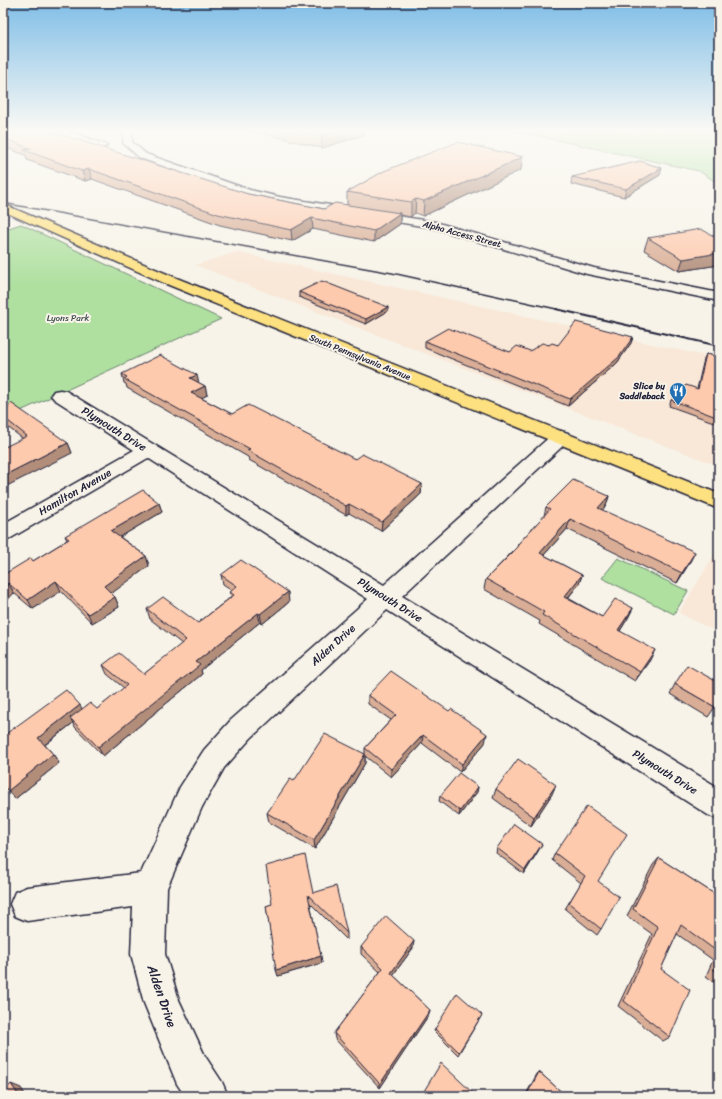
<svg xmlns="http://www.w3.org/2000/svg" width="722" height="1099" viewBox="0 0 722 1099" font-family="Sriracha,sans-serif">
  <style>
    .built { fill: #f9e7d7 }
    .green { fill: #afe0a0; stroke: #68816e }
    .lines { fill: none; stroke-linecap: round; stroke-linejoin: round }
    .minor-casing { stroke: #22223b; stroke-width: 3 }
    .major-casing { stroke: #22223b; stroke-width: 3 }
    .minor { fill: #f7f3e8; fill-rule: evenodd }
    .major { fill: #fde080; fill-rule: evenodd }
    .rail-far1 { stroke: #22223b; stroke-width: 1.5 }
    .rail { stroke: #22223b; stroke-width: 2 }
    .wall { fill: #daae96; stroke: #22223b }
    .shaded-wall { fill: #b28d7a; stroke: #22223b }
    .building { fill: #fecaae; stroke: #22223b }
    .labels { text-anchor: middle; dominant-baseline: central; stroke-width: 4; stroke-linejoin: round; paint-order: stroke }
    .far-street-label { font-size: 9px; fill: #22223b; stroke: #f7f3e8 }
    .far-park-label { font-size: 9px; fill: #455254; stroke: #f7f3e8 }
    .far-poi-label { font-size: 9px; font-weight: bold; fill: #22223b; stroke: #f7f3e8; text-anchor: end }
    .street-label { font-size: 11px; fill: #22223b; stroke: #f7f3e8 }
    .near-street-label { font-size: 13px; fill: #22223b; stroke: #f7f3e8 }
  </style>
  <rect width="100%" height="100%" fill="#f7f3e8"/>
  <filter id="ink" filterUnits="userSpaceOnUse"><feTurbulence type="fractalNoise" baseFrequency=".025" numOctaves="2"/><feDisplacementMap in="SourceGraphic" scale="8" xChannelSelector="R" yChannelSelector="G"/><feConvolveMatrix kernelMatrix="1 2 1 2 8 2 1 2 1" color-interpolation-filters="sRGB"/></filter>
  <g filter="url(#ink)">
    <!-- built -->
    <path class="built" d="M236,252L719,359V466L195,265Z
      M719,547V633L679,613Z"/>
    <!-- green -->
    <path class="green" d="M515,131H719V184L699,171Z
      M21,224L221,319L3,419V230Z
      M618,558L688,591L674,614L602,578Z"/>
    <g class="lines">
      <defs>
        <path id="minor" d="M56,131H68L107,145L105,147H99L57,133Z
          M124,131H132V142L146,154L250,190L280,197L435,222L594,268L719,293V301L587,274L434,228L280,203L243,194L140,158L123,143Z
          M60,390L66,391L384,585L554,433L561,431L568,433L570,437L568,441L402,596L719,788V820L708,815L387,610L251,738L224,768L202,807L167,888L165,954L179,1000L205,1056L222,1082L228,1096H185L177,1084L144,1003L131,954L133,907L27,921L15,916L10,904L15,892L27,887L141,873L180,787L204,750L231,720L368,599L148,458L11,538L3,540V524L134,450L54,399L51,395L54,391Z"/>
        <path id="major" d="M3,204L174,277L719,494V509L164,283L3,211Z"/>
      </defs>
      <!-- minor casing -->
      <use href="#minor" class="minor-casing"/>
      <!-- major casing -->
      <use href="#major" class="major-casing"/>
      <!-- minor -->
      <use href="#minor" class="minor"/>
      <!-- major -->
      <use href="#major" class="major"/>
      <!-- rail-far1 -->
      <path class="rail-far1" d="M3,203L392,273L561,310"/>
      <!-- rail -->
      <path class="rail" d="M556,309L719,346"/>
    </g>
    <!-- wall -->
    <path class="wall" d="M3,131L248,194L324,209L347,205V192L521,170L423,216L415,213L411,217L400,215V224L374,242L313,229L292,241L220,225L92,179L85,181L27,160L26,155L3,147Z
      M254,131H364V135L322,148Z
      M660,175L624,197L571,184L572,177Z
      M648,238L719,239V265L679,271L644,250Z
      M299,292L388,311L366,324L299,297Z
      M633,337L631,343L617,363L568,406L425,348V341L510,352L530,351L549,345H558Z
      M706,354L719,357V424L669,406L671,400L697,389L704,359Z
      M122,374L199,383L205,386L207,395L201,398L232,414L355,459L422,484L421,494L381,531L349,513L346,515L249,460L248,457L127,388L126,384L124,383Z
      M3,413L68,443L72,453L22,438L5,425L3,421Z
      M609,496L606,506L602,510L690,562L677,583L567,529L544,555L582,575L579,584L568,598L602,617L633,608L628,618L620,631L650,660L635,681L539,624L540,621L484,589L486,579L517,547L518,544L544,516L546,507Z
      M159,503L162,512L120,537L146,556L149,566L111,593L115,597L119,607L92,623L61,591L33,609L14,593L3,575L33,561L67,540L65,536Z
      M221,575L289,602L262,624L260,622L201,670L202,674L103,756L75,727L73,723L45,745L53,754L59,763L15,799L3,786V736L82,709H97L124,688L107,674L103,665L144,674L182,644L150,619L147,609L198,623L231,597L230,592L232,590L223,584Z
      M675,684L715,707L708,717L670,694Z
      M368,695L485,743L460,772L422,743L391,777L365,756V763L315,849L269,822L267,813L294,781L365,754V748L391,720L368,704Z
      M478,787L477,792L459,816L439,801L440,796Z
      M496,789L552,794L531,826L493,798Z
      M497,848H540L524,874L496,853Z
      M555,853L598,881L601,929L597,935L565,909L581,883L552,860Z
      M659,858L719,897V986L706,976L713,960L677,934L661,969L670,1037L663,1041L618,1006L652,934L627,916L653,865Z
      M313,893L347,933V940L310,903L322,963L278,976L266,906Z
      M361,947L413,948L393,975L430,1010L428,1016L380,1088L335,1039L334,1033L380,972L361,954Z
      M482,1015L458,1055L434,1031L435,1029Z
      M539,1072L566,1096H525L537,1074Z"/>
    <!-- shaded-wall -->
    <path class="shaded-wall" d="M339,131H364V135L322,148L321,136Z
      M523,157L521,170L423,216L424,201Z
      M662,168L660,175L624,197L626,189Z
      M89,169L92,179L85,181L82,171Z
      M416,199L415,213L411,217V202Z
      M400,213V224L374,242V231Z
      M312,218L313,229L292,241L291,230Z
      M719,253V265L679,271L683,259Z
      M388,307V311L366,324V319Z
      M633,337L631,343L617,363L568,406L570,399Z
      M197,375L199,384L190,378Z
      M205,386L207,395L193,403L191,393Z
      M68,443L72,453L3,488V476Z
      M422,484L421,494L381,531L382,522Z
      M609,496L606,506L595,518L598,508Z
      M159,503L162,512L115,540L111,531Z
      M349,504V513L346,515V506Z
      M570,519L567,529L537,563L540,553Z
      M695,552L690,562L677,583L682,573Z
      M146,556L149,566L108,596L104,586Z
      M582,575L579,584L561,606L564,597Z
      M56,581L61,591L33,609L28,600Z
      M8,583L14,593L3,605V589Z
      M288,592L289,602L262,624L260,614Z
      M115,597L119,607L92,623L88,614Z
      M633,608L628,618L614,640L618,630Z
      M258,613L260,622L201,670L202,674L103,756L98,747L196,662Z
      M655,650L650,660L635,681L640,672Z
      M80,705L85,714L70,718L73,723L43,746L38,738Z
      M487,734L485,743L460,772L462,764Z
      M423,735L422,743L391,777V769Z
      M53,754L59,763L15,799L8,791Z
      M365,754V763L315,849L314,840Z
      M556,785L552,794L531,826L534,817Z
      M478,787L477,792L459,816L460,811Z
      M542,844L540,848L524,874L525,870Z
      M414,941L413,948L390,979L391,973Z
      M321,956L322,963L278,976L276,970Z
      M430,1010L428,1016L380,1088V1084Z
      M11,1084L21,1088L26,1096H19Z"/>
    <!-- building -->
    <path class="building" d="M3,131H50L248,194L324,209L335,203L400,213L374,231L312,218L291,230L218,214L89,169L82,171L24,150L32,149L3,138Z
      M299,131H339L321,136Z
      M458,142L523,157L424,201L416,199L411,202L347,192L384,171Z
      M640,161L662,168L626,189L572,177Z
      M701,229L719,239V253L683,259L648,238Z
      M322,281L388,307L366,319L299,292Z
      M576,322L633,337L619,357L570,399L425,341L448,328L510,352L517,346L530,351L542,343L549,345L552,343L558,345Z
      M706,354L719,357V418L671,400L686,385L698,389Z
      M160,355L197,375L190,378L205,386L191,393L232,414L248,405L355,459L362,454L422,484L382,522L349,504L346,506L247,450L250,449L124,379L127,377L122,374Z
      M11,403L68,443L3,476V448L27,436L3,417V413Z
      M573,480L609,496L598,508L695,552L682,573L570,519L540,553L582,575L564,597L602,617L615,599L633,608L618,630L655,650L640,672L542,615L544,612L486,579L520,545L518,544L550,509L546,507Z
      M143,490L159,503L111,531L146,556L104,586L115,597L88,614L56,581L28,600L8,583L3,589V575L31,558L33,561L69,539L65,536Z
      M241,560L288,592L260,614L258,613L196,662L200,665L98,747L70,718L90,703L97,709L127,685L103,665L119,653L144,674L186,640L147,609L163,597L198,623L234,595L230,592L237,586L221,575Z
      M687,665L719,683V700L715,707L675,684Z
      M391,671L449,711L451,709L487,734L462,764L423,735L391,769L365,748L396,715L368,695Z
      M66,690L80,705L38,738L53,754L8,791L3,785V736Z
      M325,734L365,754L314,840L267,813L290,779L294,781Z
      M518,759L556,785L534,817L496,789Z
      M459,773L478,787L460,811L440,796Z
      M587,806L627,834L598,881L619,897L601,929L569,903L585,876L555,853Z
      M514,824L542,844L525,870L497,848Z
      M305,855L313,893L336,886L347,933L308,895L321,956L276,970L266,906L272,904L266,866Z
      M659,858L719,897V953L681,925L661,969L690,990L670,1037L624,1001L658,927L633,909Z
      M386,916L414,941L391,973L430,1010L380,1084L334,1033L383,968L361,947Z
      M719,958V974L714,970Z
      M457,993L482,1015L459,1052L435,1029Z
      M441,1063L476,1096H421Z
      M539,1072L566,1096H526Z
      M11,1084L19,1096H3V1092Z"/>
  </g>
  <!-- sky -->
  <linearGradient id="sky" x2="0" y2="1"><stop stop-color="#80bee7"/><stop offset="0.46" stop-color="#fbfaf5"/><stop offset="1" stop-color="#fbfaf5" stop-opacity="0"/></linearGradient>
  <rect width="722" height="285" fill="url(#sky)"/>
  <!-- icons -->
  <defs>
    <symbol id="restaurant-pin" viewBox="-11 -11 22 30"><path d="M0 17L-7.5 6A9.5 9.5 0 1 1 7.5 6Z" fill="#1f6fb2" stroke="#f7f3e8"/><path d="M-5-6h1v4h1v-4h1v4h1v-4h1v5L-1.5 .5V6h-2V.5L-5-1ZM5-6V6H3V1.5H1.5Q1.5-4 5-6Z" fill="#fff"/></symbol>
  </defs>
  <g fill-rule="evenodd">
    <use href="#restaurant-pin" x="668" y="381" width="20" height="27"/>
  </g>
  <g class="labels">
    <!-- far-street labels -->
    <g class="far-street-label">
      <text transform="translate(462 234) rotate(15)">Alpha Access Street</text>
      <text transform="translate(360 357) rotate(22)">South Pennsylvania Avenue</text>
    </g>
    <!-- far-park labels -->
    <g class="far-park-label">
      <text x="68" y="318">Lyons Park</text>
    </g>
    <!-- far-poi labels -->
    <g class="far-poi-label">
      <text x="665" y="386">Slice by<tspan x="665" dy="10">Saddleback</tspan></text>
    </g>
    <!-- street labels -->
    <g class="street-label">
      <text transform="translate(114 429) rotate(32)">Plymouth Drive</text>
      <text transform="translate(75 492) rotate(-30)">Hamilton Avenue</text>
      <text transform="translate(390 600) rotate(32)">Plymouth Drive</text>
      <text transform="translate(333 645) rotate(-42)">Alden Drive</text>
      <text transform="translate(665 772) rotate(32)">Plymouth Drive</text>
    </g>
    <!-- near-street labels -->
    <g class="near-street-label">
      <text transform="translate(162 996) rotate(71)">Alden Drive</text>
    </g>
  </g>
  <!-- margin -->
  <rect width="722" height="1099" fill="none" stroke="#f7f3e8" stroke-width="16"/>
  <rect x="8" y="8" width="706" height="1083" fill="none" stroke="#22223b" stroke-width="1.5" filter="url(#ink)"/>
</svg>
